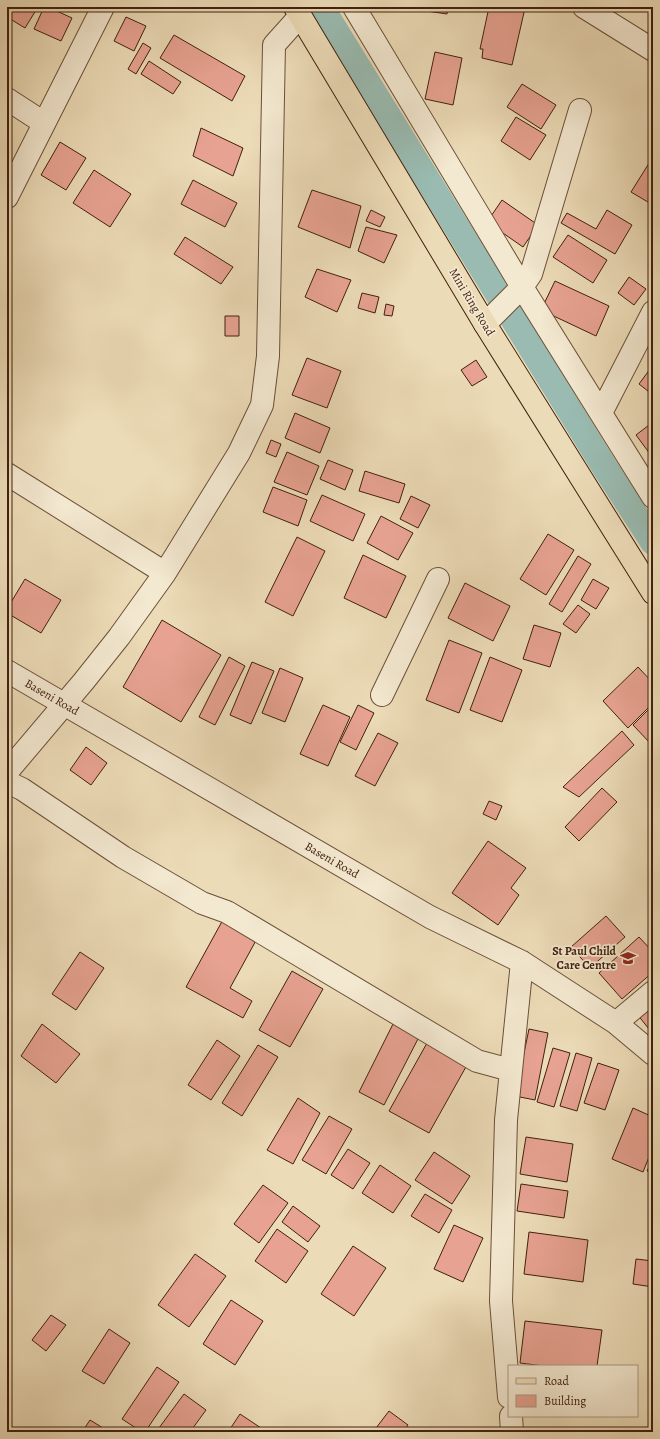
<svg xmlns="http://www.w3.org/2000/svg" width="660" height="1439" viewBox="0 0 660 1439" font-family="Alegreya,serif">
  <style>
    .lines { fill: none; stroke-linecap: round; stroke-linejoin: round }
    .canal { stroke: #99bbb1; stroke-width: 26 }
    .building { fill: #e7a291; stroke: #41200e }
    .minor-casing { stroke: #6c4f38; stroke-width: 24 }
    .major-casing { stroke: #41200e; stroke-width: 24 }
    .minor { stroke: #f3e8d0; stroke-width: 22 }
    .major { stroke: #ecdbb7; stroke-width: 22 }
    .labels { text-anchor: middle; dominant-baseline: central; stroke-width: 3.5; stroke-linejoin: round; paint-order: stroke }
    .street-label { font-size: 12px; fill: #41200e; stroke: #f3e8d0 }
    .poi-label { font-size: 12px; font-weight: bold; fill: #41200e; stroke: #f3e8d0; text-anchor: end }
  </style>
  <rect width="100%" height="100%" fill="#ecdbb7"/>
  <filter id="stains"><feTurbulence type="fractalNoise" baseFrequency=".005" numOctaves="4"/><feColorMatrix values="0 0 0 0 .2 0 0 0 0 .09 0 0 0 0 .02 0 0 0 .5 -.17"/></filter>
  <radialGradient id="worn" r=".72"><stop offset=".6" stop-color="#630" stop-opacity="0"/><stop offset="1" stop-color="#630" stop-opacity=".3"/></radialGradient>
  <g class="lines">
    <!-- canal -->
    <path class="canal" d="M321,7L602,463L653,542"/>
  </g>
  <!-- building -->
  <path class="building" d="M10,7H38L25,28L7,17V12Z
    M44,7H48L72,18L61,41L34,29Z
    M421,7H448L447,14L420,10Z
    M489,7L525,8L512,65L482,58L483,49H480Z
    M126,17L146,26L134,51L114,41Z
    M174,35L245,76L232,101L160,58Z
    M143,43L151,48L136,74L128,69Z
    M435,52L462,58L453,105L425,99Z
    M149,61L181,82L173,94L141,74Z
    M522,84L556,105L541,129L507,107Z
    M516,117L546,135L530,160L501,141Z
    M201,128L243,148L233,176L193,156Z
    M60,142L86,158L66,190L41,175Z
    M651,160L653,161V205L631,192Z
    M94,170L131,194L110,227L73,203Z
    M193,180L237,203L225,227L181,204Z
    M312,190L361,206L350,248L298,227Z
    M502,200L538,225L523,247L487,222Z
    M371,210L385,217L380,227L366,221Z
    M607,210L632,225L615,254L561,223L567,213L596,229Z
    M366,227L397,235L384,263L358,251Z
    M568,235L607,260L593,283L553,257Z
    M185,237L233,267L221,284L174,254Z
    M317,269L351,280L337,312L305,297Z
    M629,277L646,289L634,305L618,293Z
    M555,281L609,306L596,336L541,310Z
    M362,293L379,297L375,313L358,308Z
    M386,304L394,306L392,316L384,315Z
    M225,316H239V336H225Z
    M307,358L341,371L327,408L292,395Z
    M476,360L487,377L472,386L461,370Z
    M653,365V395L639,384Z
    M295,413L330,428L320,453L285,438Z
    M653,422V458L636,435Z
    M271,440L281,444L276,457L266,453Z
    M287,452L319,466L307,495L274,482Z
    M328,460L353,470L345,490L320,479Z
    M365,471L405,484L399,503L359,491Z
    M273,487L307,500L298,526L263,512Z
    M322,495L365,514L353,541L310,521Z
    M411,496L430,505L418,528L400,519Z
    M381,516L413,533L398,560L367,543Z
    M548,534L574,550L546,595L520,579Z
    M297,537L325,551L293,616L265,602Z
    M363,555L406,576L386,618L344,598Z
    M578,556L591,564L562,612L549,604Z
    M25,579L61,600L41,633L7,613V609Z
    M593,579L609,588L596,609L581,600Z
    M465,583L510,606L493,641L448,618Z
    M578,605L590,614L576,633L563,624Z
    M162,620L221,655L181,722L123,687Z
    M534,625L561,633L550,667L523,659Z
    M449,640L482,653L459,713L426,700Z
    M229,657L245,666L215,725L199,717Z
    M490,657L522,670L502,722L470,710Z
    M252,662L274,671L251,724L230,715Z
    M638,667L653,683V703L628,728L603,701Z
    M280,668L303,678L285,722L262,713Z
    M323,705L350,717L328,766L300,754Z
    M358,705L374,713L356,750L340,742Z
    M653,705V739L650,743L633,725Z
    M622,731L634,745L579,797L563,787Z
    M378,733L398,743L375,786L355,776Z
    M86,747L107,763L91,785L70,770Z
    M602,788L617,802L579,841L565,827Z
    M489,801L502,806L496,820L483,814Z
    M488,841L526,868L511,888L519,895L498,925L452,893Z
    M225,916L259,935L230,988L252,1001L243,1018L186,987Z
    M606,916L625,937L590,968L571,947Z
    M639,937L653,952V972L622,999L599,973Z
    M80,952L104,968L76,1010L52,994Z
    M292,971L323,989L290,1047L259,1030Z
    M653,1006V1034L637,1014Z
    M394,1022L420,1035L384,1105L359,1092Z
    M42,1024L80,1054L56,1083L21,1056Z
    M529,1029L548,1033L535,1100L515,1096Z
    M217,1040L240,1056L211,1100L188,1085Z
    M427,1043L467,1065L429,1133L389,1111Z
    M258,1045L278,1057L242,1116L222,1103Z
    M553,1048L570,1053L554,1107L537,1102Z
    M576,1053L592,1058L577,1111L560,1106Z
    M598,1063L619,1070L605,1110L584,1103Z
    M298,1098L320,1113L293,1164L267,1150Z
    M633,1108L653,1117V1147L643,1172L612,1159Z
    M329,1116L352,1129L326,1174L302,1160Z
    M526,1137L573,1144L567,1182L520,1174Z
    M348,1149L370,1163L353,1189L331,1175Z
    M434,1152L470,1176L452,1204L415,1180Z
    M653,1158V1173L647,1171Z
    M380,1165L411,1186L393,1213L362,1193Z
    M521,1184L568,1191L564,1218L517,1211Z
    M263,1185L288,1203L259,1243L234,1224Z
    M425,1194L452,1210L439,1233L411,1216Z
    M293,1206L320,1226L308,1242L282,1222Z
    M454,1225L483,1238L463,1282L434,1269Z
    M277,1229L308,1251L286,1283L255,1261Z
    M529,1232L588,1240L583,1282L524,1274Z
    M353,1246L386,1268L354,1316L321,1294Z
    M195,1254L226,1276L189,1327L158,1305Z
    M636,1259L653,1261V1287L633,1284Z
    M231,1300L263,1321L235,1365L203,1344Z
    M51,1315L66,1325L46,1351L32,1340Z
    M525,1321L602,1330L597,1366H544L520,1363Z
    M109,1329L130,1343L104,1384L82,1371Z
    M157,1367L179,1382L145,1432H142L122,1419Z
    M184,1394L206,1410L190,1432H156Z
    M389,1411L408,1425L403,1432H373Z
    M240,1414L267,1432H228Z
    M90,1420L108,1431L107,1432H82Z"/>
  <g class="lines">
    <defs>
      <path id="minor" d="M354,7L522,287L653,497
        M584,7L653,50
        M7,99L44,123
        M7,197L103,7
        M485,324L522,287L531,274L580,110
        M601,413L653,312
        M7,474L165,573
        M7,671L430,917L522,962L616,1023L653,1054
        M382,695L438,579
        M7,772L84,681L119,637L165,573L239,453L262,405L268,356L274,45L300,16
        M7,782L22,789L123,857L202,903L227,912L477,1061L510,1070
        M616,1023L653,992
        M509,1397L501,1301L506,1120L522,962
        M511,1416L512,1432"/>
      <path id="major" d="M295,7L485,324L653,593"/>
    </defs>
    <!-- minor casing -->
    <use href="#minor" class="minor-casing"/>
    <!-- major casing -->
    <use href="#major" class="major-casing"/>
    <!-- minor -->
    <use href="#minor" class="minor"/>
    <!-- major -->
    <use href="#major" class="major"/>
  </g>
  <!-- icons -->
  <defs>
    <symbol id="school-bare" viewBox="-9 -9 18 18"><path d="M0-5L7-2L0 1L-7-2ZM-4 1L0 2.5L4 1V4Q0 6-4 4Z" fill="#8f2418" stroke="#f3e8d0" stroke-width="2.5" paint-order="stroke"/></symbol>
  </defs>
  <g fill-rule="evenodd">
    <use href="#school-bare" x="617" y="947" width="22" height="22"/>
  </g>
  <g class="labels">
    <!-- street labels -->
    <g class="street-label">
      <text transform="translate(472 302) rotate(59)">Mini Ring Road</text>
      <text transform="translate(52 697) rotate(30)">Baseni Road</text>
      <text transform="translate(332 860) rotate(30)">Baseni Road</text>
    </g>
    <!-- poi labels -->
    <g class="poi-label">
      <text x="616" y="951">St Paul Child<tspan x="616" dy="14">Care Centre</tspan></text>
    </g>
  </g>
  <!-- margin -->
  <rect width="660" height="1439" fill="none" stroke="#ecdbb7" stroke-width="24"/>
  <rect x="8" y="8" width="644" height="1423" fill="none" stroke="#41200e" stroke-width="2"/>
  <rect x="12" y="12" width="636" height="1415" fill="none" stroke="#41200e"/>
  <!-- legend -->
  <rect x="508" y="1365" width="130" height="52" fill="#f3e8d0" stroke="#ac9882"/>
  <rect x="516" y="1378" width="20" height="6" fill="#ecdbb7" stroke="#ac9882"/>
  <text x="544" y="1385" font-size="12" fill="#41200e">Road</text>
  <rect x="516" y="1395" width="20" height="12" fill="#e7a291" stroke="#ac9882"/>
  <text x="544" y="1405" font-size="12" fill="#41200e">Building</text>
  <rect width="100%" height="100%" filter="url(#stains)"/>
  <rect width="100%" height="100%" fill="url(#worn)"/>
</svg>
